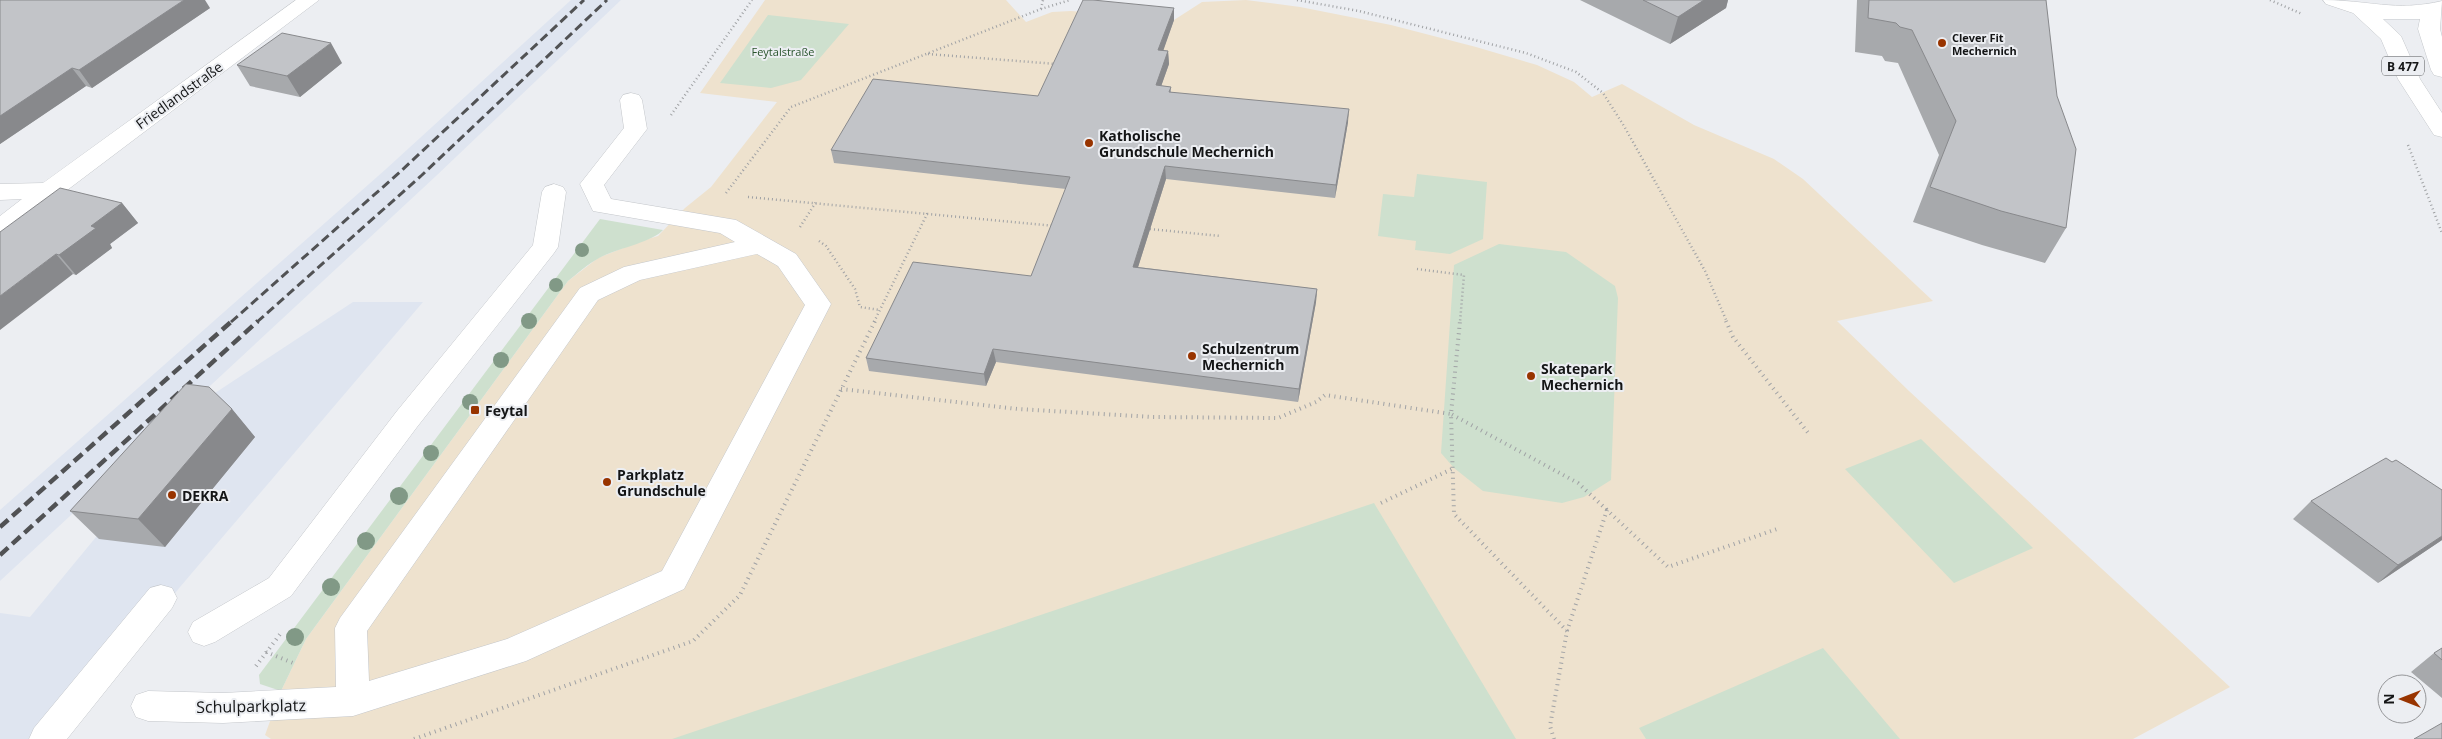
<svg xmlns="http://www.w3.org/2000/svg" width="2442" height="739" viewBox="0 0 2442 739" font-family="'Open Sans',sans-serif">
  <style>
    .built { fill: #dfe5f0 }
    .education { fill: #eee2ce }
    .green { fill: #cee0ce }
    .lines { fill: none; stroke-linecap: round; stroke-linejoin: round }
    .minor-casing { stroke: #c4c7cb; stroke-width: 1 }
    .major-casing { stroke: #c4c7cb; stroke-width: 1 }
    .path-far1 { stroke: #a0a2a5; stroke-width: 2.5; stroke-dasharray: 1 3; stroke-linecap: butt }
    .path { stroke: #a0a2a5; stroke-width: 4; stroke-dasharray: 1 4.5; stroke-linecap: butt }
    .minor { fill: #fff; fill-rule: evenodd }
    .major { fill: #fff; fill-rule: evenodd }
    .rail-far1 { stroke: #515254; stroke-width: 3; stroke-dasharray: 9 4.5; stroke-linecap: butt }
    .rail { stroke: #515254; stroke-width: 4.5; stroke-dasharray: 11 5.5; stroke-linecap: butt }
    .tree { fill: #819986 }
    .wall { fill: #a7a9ac }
    .shaded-wall { fill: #88898c }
    .building { fill: #c2c4c8; stroke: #88898c }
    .poi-dot { fill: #983400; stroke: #eceef2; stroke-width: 2 }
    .labels { text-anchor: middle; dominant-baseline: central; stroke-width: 4; stroke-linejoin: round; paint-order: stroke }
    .far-poi-label { font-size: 11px; font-weight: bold; fill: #141516; stroke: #eceef2; text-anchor: start }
    .far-park-label { font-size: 11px; fill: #29542d; stroke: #eceef2 }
    .shield { fill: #eceef2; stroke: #555658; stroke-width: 1 }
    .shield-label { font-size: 12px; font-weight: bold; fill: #141516 }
    .street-label { font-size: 14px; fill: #141516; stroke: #eceef2 }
    .poi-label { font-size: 14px; font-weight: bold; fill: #141516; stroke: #eceef2; text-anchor: start }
    .near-street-label { font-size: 16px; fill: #141516; stroke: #eceef2 }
  </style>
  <rect width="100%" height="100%" fill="#eceef2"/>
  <!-- built -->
  <path class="built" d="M571,0H621L436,176L0,581V510L386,169Z
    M353,302H423L180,587L59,739H0V613L30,617L215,393Z"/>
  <!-- education -->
  <path class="education" d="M765,0H1006L1026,22L1052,12L1071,11L1174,20L1202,2L1246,0L1300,7L1391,25L1476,47L1537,65L1574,82L1592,97L1622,84L1694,125L1774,159L1803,179L1933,301L1837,321L1909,391L2230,687L2133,739H271L265,735L281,691L306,639L568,281L598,258L638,242L658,236L685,208L711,187L777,102L700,93Z"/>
  <!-- green -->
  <path class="green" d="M768,15L849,24L801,80L771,88L720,83Z
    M1417,174L1487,182L1483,239L1450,254L1415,250L1416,241L1378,236L1383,194L1414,197Z
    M600,219L663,230C653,242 615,249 599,258C588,264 578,273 568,281L306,639L281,691L260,684L259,675Z
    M1499,244L1566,252L1615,286L1618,298L1611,480L1584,497L1562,503L1483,491L1454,468L1441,453L1454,265Z
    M1921,439L2033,548L1954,583L1845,469Z
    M1374,503L1516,739H672Z
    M1823,648L1900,739H1646L1639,728Z"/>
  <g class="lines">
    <defs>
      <path id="minor" d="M296,0H319L9,234L0,236V216L22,199L0,200V184L43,183Z
        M631,93L639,95L642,100L647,129L604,185L611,199L736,220L796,254L831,304L684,589L526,661L353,716L223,723L148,721L136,717L131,706L136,695L148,691L223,693L336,687L335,628L340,618L580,288L624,267L735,242L720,233L593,211L580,184L624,128L620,100L623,95ZM757,254L778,266L805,305L662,571L507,639L369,681L367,631L598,300L640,280Z
        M554,184L563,187L566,192L558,247L554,253L417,427L291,596L215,642L204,646L193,642L188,632L193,622L269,578L397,411L533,245L542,192L545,187Z
        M161,585L172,588L177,598L172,608L67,739H29L34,728L150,588Z"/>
      <path id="major" d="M2323,0C2368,0 2395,12 2442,1L2440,29L2442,37V77L2434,75L2431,70L2418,29L2420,19H2383L2401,36L2420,79L2442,113V137L2434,135L2398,79L2381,39L2353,13L2326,4Z"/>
    </defs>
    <!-- minor casing -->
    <use href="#minor" class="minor-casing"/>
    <!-- major casing -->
    <use href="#major" class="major-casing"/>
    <!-- path-far1 -->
    <path class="path-far1" d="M1297,0L1359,11L1526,53L1576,72L1603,93L1624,126L1705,271L1727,322
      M2270,0L2302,14
      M1041,9L1043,0
      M928,54L1056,64
      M671,115L752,0
      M2408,145L2442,233
      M726,193L791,107L1041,9L1070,0
      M748,197L1055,226
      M800,227L816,202
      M1150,229L1220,236
      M819,241L826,246L855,289L860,307L880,310
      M1417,269L1464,275L1460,322
      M874,322L928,212"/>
    <!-- path -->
    <path class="path" d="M1726,321L1733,337L1809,434
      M841,389L1018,409L1153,417L1278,418L1316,402L1325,395L1451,414L1460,321
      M1381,503L1454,468
      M1567,631L1607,510L1668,567L1777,529
      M266,652L293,663
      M256,666L281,633
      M414,739L693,641L740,595L875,321
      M1554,739L1550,726L1567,631L1454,514L1451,414L1578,483L1607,510"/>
    <!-- minor -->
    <use href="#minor" class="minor"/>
    <!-- major -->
    <use href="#major" class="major"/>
    <!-- rail-far1 -->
    <path class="rail-far1" d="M231,322L401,171L584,0
      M257,322L422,175L607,0"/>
    <!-- rail -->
    <path class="rail" d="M0,527L232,321
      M0,555L258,321"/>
  </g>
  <!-- trees -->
  <g class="tree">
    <circle cx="582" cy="250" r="7"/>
    <circle cx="556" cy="285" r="7"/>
    <circle cx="529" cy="321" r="8"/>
    <circle cx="501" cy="360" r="8"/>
    <circle cx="470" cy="402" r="8"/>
    <circle cx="431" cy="453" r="8"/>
    <circle cx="399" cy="496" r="9"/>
    <circle cx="366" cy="541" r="9"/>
    <circle cx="331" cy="587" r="9"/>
    <circle cx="295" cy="637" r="9"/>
  </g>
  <!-- wall -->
  <path class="wall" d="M0,0L210,8L92,88L86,86L0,144Z
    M1580,0H1728L1726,8L1670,44Z
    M1857,0H2046L2066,228L2045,263L1982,245L1913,222L1939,155L1898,63L1885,61L1882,56L1855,52Z
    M1174,8V20L1163,50L1168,51L1169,64L1161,86L1171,87V92L1348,122L1335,198L1166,179L1138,267L1317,289L1316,302L1298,402L996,362L986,386L869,371L866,358L1031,276L1066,189L834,163L831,150L1038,96Z
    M342,63L300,97L250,86L237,65Z
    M122,203L138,223L110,244L112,248L76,275L73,274L0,232Z
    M232,409L255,437L165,547L99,539L70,511Z
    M2392,462L2442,540L2378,583L2293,519L2311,501Z
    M2442,648V698L2411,672L2434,653Z"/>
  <!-- shaded-wall -->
  <path class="shaded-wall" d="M184,0H205L210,8L92,88L79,70Z
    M1704,0H1728L1726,8L1670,44L1678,17Z
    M1174,8V20L1159,63L1158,50Z
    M331,43L342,63L300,97L287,76Z
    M1168,51L1169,64L1157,98L1156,85Z
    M72,68L86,86L0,144V116Z
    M1349,109L1348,122L1335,198L1336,185Z
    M1165,166L1166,179L1134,280L1133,267Z
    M122,203L138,223L110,244L112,248L76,275L59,255L91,226Z
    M56,254L73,274L0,330V296Z
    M1317,289L1316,302L1298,402L1299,389Z
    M993,349L996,362L986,386L984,374Z
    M232,409L255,437L165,547L138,519Z
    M2442,536V540L2378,583L2398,565Z"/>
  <!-- building -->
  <path class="building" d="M0,0H184L79,70L72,68L0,116Z
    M1083,0H1093L1174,8L1158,50L1168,51L1156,85L1171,87L1169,92L1349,109L1336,185L1165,166L1133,267L1317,289L1299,389L993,349L984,374L866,358L913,262L1031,276L1070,177L831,150L873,79L1038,96Z
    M1643,0H1704L1678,17Z
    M1869,0H2046L2057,96L2076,149L2066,228L2001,211L1930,187L1956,121L1912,30L1900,27L1896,23L1868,18Z
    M282,33L331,43L287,76L237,65Z
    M60,188L122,203L91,226L96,228L59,255L56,254L0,296V232Z
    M186,384L209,387L232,409L138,519L70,511Z
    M2386,458L2392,462L2396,460L2442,490V536L2398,565L2311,501Z
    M2442,648V660L2434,653Z
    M2442,723V739H2414Z"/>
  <!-- markers -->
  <g class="poi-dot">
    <circle cx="1942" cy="43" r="5"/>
    <circle cx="1089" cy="143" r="5"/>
    <circle cx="1192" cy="356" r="5"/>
    <circle cx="1531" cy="376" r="5"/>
    <rect x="470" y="405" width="10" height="10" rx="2.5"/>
    <circle cx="607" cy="482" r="5"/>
    <circle cx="172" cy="495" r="5"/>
  </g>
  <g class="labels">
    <!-- far-poi labels -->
    <g class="far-poi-label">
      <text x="1952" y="37">Clever Fit<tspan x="1952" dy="13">Mechernich</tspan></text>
    </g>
    <!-- far-park labels -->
    <g class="far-park-label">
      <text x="783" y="51">Feytalstraße</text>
    </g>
    <!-- shield labels -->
    <rect class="shield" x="2382" y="56.5" width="42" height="19" rx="4"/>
    <g class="shield-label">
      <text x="2403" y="66">B 477</text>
    </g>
    <!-- street labels -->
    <g class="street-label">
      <text transform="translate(179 95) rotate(-36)">Friedlandstraße</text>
    </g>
    <!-- poi labels -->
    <g class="poi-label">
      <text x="1099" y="135">Katholische<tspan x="1099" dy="16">Grundschule Mechernich</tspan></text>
      <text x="1202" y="348">Schulzentrum<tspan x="1202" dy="16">Mechernich</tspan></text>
      <text x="1541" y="368">Skatepark<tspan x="1541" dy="16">Mechernich</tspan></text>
      <text x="485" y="410">Feytal</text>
      <text x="617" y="474">Parkplatz<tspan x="617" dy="16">Grundschule</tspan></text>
      <text x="182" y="495">DEKRA</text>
    </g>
    <!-- near-street labels -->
    <g class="near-street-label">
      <text transform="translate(251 706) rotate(-1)">Schulparkplatz</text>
    </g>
  </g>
  <!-- north arrow -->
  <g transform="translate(2402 699) rotate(270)"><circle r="24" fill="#eceef2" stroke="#96979a"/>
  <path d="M0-4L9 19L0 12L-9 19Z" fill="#983400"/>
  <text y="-8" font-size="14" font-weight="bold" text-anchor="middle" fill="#141516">N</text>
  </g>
</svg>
